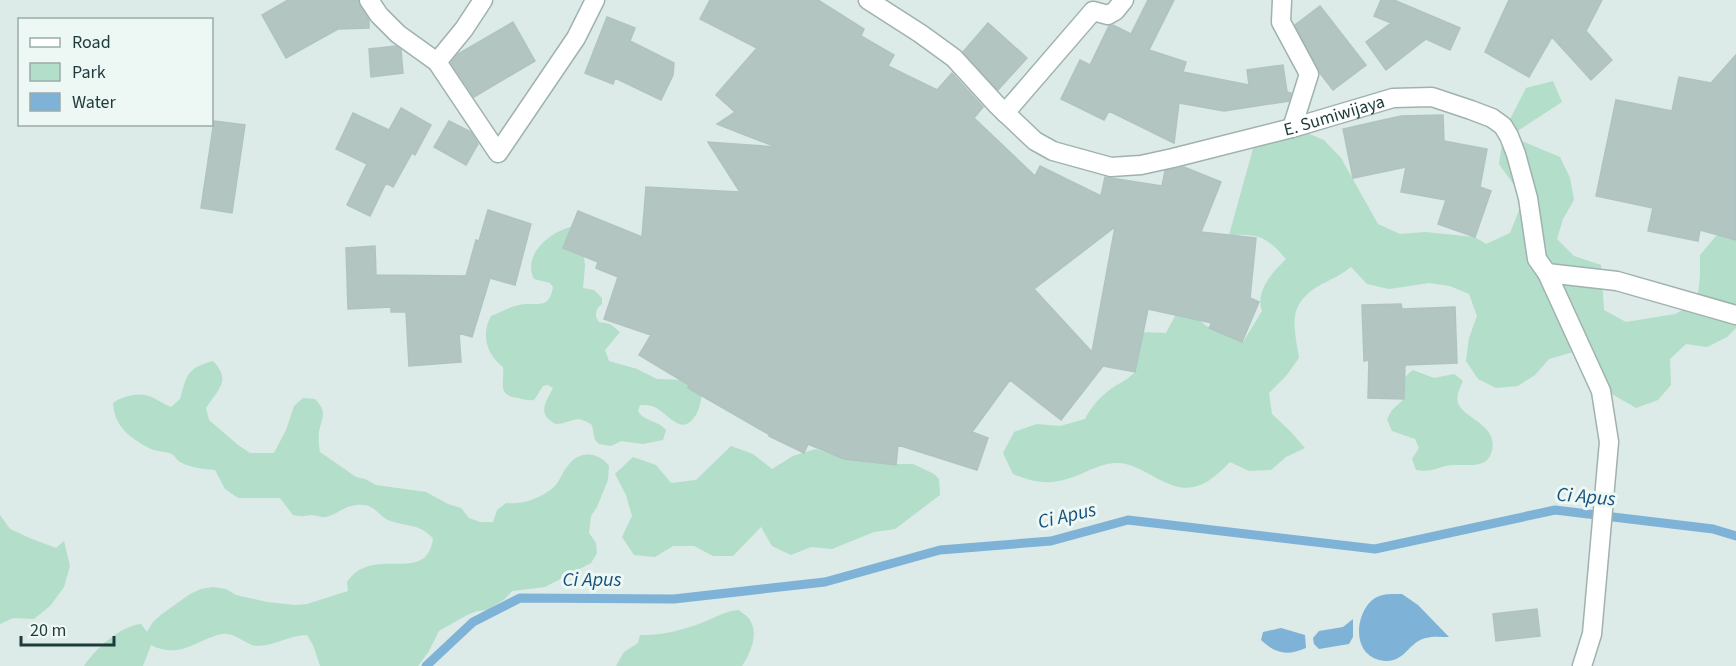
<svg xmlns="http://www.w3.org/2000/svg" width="1736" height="666" viewBox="0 0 1736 666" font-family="'Source Sans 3',sans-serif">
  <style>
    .green { fill: #b3dec9 }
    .water { fill: #7eb2d6 }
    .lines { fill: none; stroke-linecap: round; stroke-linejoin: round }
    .stream { stroke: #7eb2d6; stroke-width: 9 }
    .building { fill: #b2c5c1; stroke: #afc4c1; stroke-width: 1.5; fill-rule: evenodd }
    .street-casing { stroke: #9fb2b0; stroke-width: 21 }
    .street { stroke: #fff; stroke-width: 18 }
    .labels { text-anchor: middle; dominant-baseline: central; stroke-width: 6; stroke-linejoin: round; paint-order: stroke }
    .street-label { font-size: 18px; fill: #1d3b3a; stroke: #edf7f4 }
    .water-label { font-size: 20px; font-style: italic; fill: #13507b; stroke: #edf7f4 }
  </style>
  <rect width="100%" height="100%" fill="#dceae8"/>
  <!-- green -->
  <path class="green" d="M1553,81L1562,102L1510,136L1560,157L1570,178L1574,200L1563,219L1557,239L1574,256L1601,265L1604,310L1626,322L1675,314L1697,302L1700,277V255L1716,236L1736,233V328L1727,337L1707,347L1686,344L1670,359L1671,385L1658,400L1636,408L1600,387L1577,351L1549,359L1535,375L1518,386L1496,388L1478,379L1466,361L1469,338L1477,316L1469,294L1450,286L1429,283L1389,289L1367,284L1351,267C1341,275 1332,279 1322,284C1286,304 1294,324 1299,358L1286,376L1269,393L1272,414L1290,431L1305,448L1286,457L1271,470L1249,471L1230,462C1221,471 1209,483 1197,486C1169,495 1146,465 1119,463C1107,462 1094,468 1083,473C1056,485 1040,485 1013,474L1003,453L1014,432L1037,424L1060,426L1085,419C1090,409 1098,399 1107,392C1116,384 1127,381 1135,372L1136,338L1142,332L1166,333L1181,305L1209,328L1225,322L1243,342L1262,311C1255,291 1272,273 1286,259C1266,236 1259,234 1229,235L1254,145L1302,131L1324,140L1341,158L1378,224L1400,234L1425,232L1475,237L1486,244L1510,233L1520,208L1514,185L1499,164L1504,131L1526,88Z
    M571,227L581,233L585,266L583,288L594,290L602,298V304C597,307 596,311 596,317L599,322L610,324L620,332L605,350L609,361L637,369L657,379L684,380L702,393C701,402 699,412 693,419C681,434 668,415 658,409C653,405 646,405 640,405L638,411C644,422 658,420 666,430L663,440L643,444L621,441L611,446L599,444L595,440L592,425C575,413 573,423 556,424C536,414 546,402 553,388L548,385L543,386L534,400C528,401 524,399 518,398C496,396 505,381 503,367C486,354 481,334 491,316C501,312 509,307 519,305C535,301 549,312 553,287L550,283L534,279C522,256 549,232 571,227Z
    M213,361C232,381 218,389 206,408L209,420L238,445L250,453H274L286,430L294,406L303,398L315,399C328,413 322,416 319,432C318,439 319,445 320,452L356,477L365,479L376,485L426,492L448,504L461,508L469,518L480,522H493L497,510L506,503C523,505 541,498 554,487C560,481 562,473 567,467C578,450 598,451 609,466L608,480L597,507L591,516L589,533L596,543L597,553L591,563L545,587L512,591L505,599L488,610L477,611L467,615L439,631L429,651L418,666H320L313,645L307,635C289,635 275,646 257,646C245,645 236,632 222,634C197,639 180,660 151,645L143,666H84C95,649 120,626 141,624L147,632L153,622L162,614L190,594L201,589L213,587L226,589L236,595L267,602L295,605L307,604L348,591L347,582C373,543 427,587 433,538C416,522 410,528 391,521C380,518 376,506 364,505C346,503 338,515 325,517C321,518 316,515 311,515C304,516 301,517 293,515L280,498H238L225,489L215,470C204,469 192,468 182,463C178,462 176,457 172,454C165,451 156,452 149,448C130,438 114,426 113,403C122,396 138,392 149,396C157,399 163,404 171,407L180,399C187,376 186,368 213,361Z
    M1413,370L1434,378L1454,374L1463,381C1460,387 1456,396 1458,403C1463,418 1498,425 1492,450C1488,470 1468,464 1453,465C1437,466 1434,473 1416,470L1412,459L1419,448L1415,439L1392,431L1387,419L1392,410L1404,399C1400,385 1402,378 1413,370Z
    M731,446L753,454L772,469L793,456L816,449L839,457L888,464H913L934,474L939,479L940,495L895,529L874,532L832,549L811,547L791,555L772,546L761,527L733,556H713L694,546H673L655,557L634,555L622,537L632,516L626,495L615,474L633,457L656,465L671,483L696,480Z
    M0,515L10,529L32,539L56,548L64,541L70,566L64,587L50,606L34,619L13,618L0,624Z
    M739,610C742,613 748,616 750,620C759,635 750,654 742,666H616L624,652L638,643L640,635C664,636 691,628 713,618C723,614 727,611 739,610Z"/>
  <!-- water -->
  <path class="water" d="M1402,594L1418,605L1449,637C1442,637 1433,636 1426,638C1407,642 1405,666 1379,660C1351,653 1355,611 1375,598C1383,593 1393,594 1402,594Z
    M1353,619V637L1349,644L1319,649L1314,644L1313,638L1319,631L1343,627Z
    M1281,628L1305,635L1306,648C1287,656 1276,654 1261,640L1263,632Z"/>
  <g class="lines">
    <!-- stream -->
    <path class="stream" d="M426,666L473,622L520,598L674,599L825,582L940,550L1051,541L1128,520L1375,549L1555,510L1713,529L1736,536"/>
  </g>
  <!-- building -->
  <path class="building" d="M288,0H358L369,20V28L338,29L286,58L262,15Z
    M710,0H818L864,29L861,36L894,55L888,66L937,90L952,73L983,107L974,118L1035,176L1040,166L1101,196L1105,177L1162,186L1165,171L1184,167L1221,182L1201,232L1256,238L1250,298L1259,302L1242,342L1209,328L1212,323L1148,309L1135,372L1103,366L1061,420L1010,380L972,432L988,438L977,470L898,445L896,465L844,459L808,444L804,453L769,436L770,435L688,388L689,385L639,355L651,335L604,319L618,277L596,268L598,262L563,248L578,211L642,237L646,187L740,192L708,142L776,147L717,124L735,112L716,95L757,48L700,19ZM1115,227L1092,352L1034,289Z
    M1148,0H1174L1149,50L1186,62L1183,72L1249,85L1247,70L1283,65L1287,92L1291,93L1289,101L1224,111L1179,103L1174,143L1109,111L1104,120L1061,99L1080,60L1090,65L1109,26L1113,25L1131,34Z
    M1381,0H1394L1460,28L1450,50L1426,39L1386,70L1366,42L1391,23L1374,16Z
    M1509,0H1602L1586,31L1612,60L1591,80L1552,37L1529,77L1485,52Z
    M1320,6L1366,65L1333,90L1320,73L1295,25Z
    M607,17L635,28L630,41L674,63L673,75L661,100L615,78L613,84L585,73Z
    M513,22L535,61L474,97L451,63L458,54Z
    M988,23L1027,58L998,90L963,52Z
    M396,46L401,50L403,73L371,77L369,49Z
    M1736,55V240L1700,230L1698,241L1648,231L1653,208L1596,196L1616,100L1672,111L1679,77L1711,83Z
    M401,108L431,125L415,155L412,153L393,187L386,183L370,216L347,205L367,164L336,149L353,113L389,130Z
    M1443,115L1444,141L1487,149L1480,187L1491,191L1475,237L1438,224L1446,200L1401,192L1406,167L1353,178L1343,129L1401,116Z
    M214,121L245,125L232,213L201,208Z
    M449,121L471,132L478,144L466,165L434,147Z
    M488,210L531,224L515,285L490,278L472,337L459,333L461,362L409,366L406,312H391V307L348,309L346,248L375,246L376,275L466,276L476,240L479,241Z
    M1401,304L1402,309L1455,307L1457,363L1405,365L1404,399L1368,398L1369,360L1364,361L1362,305Z
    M1537,609L1540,636L1496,641L1493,614Z"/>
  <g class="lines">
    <defs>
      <g id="street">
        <path d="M369,0L379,15L398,34L437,62L498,153L576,38L595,0"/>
        <path id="s1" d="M868,0L921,34L954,58L997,105L1035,141L1053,151L1111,167L1141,165L1173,158L1292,128L1393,98L1432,97L1471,110L1492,118L1503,126L1509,136L1516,154L1528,198L1537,259L1547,273L1617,281L1736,315"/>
        <path d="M1282,0L1281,22L1309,74L1292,128"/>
        <path d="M437,62L464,29L483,0"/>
        <path d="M1005,113L1093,11L1108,15L1115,11L1124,0"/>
        <path d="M1547,273L1601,391L1609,442L1592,634L1582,666"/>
      </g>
    </defs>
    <!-- street casing -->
    <use href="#street" class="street-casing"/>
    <!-- street -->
    <use href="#street" class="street"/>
  </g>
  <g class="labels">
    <!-- street labels -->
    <g class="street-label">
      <text stroke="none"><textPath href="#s1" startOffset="530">E. Sumiwijaya</textPath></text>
    </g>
    <!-- water labels -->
    <g class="water-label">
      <text transform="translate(1586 497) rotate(5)">Ci Apus</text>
      <text transform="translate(1067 516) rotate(-13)">Ci Apus</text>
      <text x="592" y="580">Ci Apus</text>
    </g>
  </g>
  <!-- legend -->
  <rect x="18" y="18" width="195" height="108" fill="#edf7f4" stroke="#9aacaa" stroke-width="1.5"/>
  <rect x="30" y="38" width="30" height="9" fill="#ffffff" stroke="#9aacaa" stroke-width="1.5"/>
  <text x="72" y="48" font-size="18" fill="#1d3b3a">Road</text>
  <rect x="30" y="63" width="30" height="18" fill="#b3dec9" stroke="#9aacaa" stroke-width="1.5"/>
  <text x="72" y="78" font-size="18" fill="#1d3b3a">Park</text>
  <rect x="30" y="93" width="30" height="18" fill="#7eb2d6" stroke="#9aacaa" stroke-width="1.5"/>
  <text x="72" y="108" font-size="18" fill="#1d3b3a">Water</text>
  <!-- scale -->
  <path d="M21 636v9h93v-9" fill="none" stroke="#1d3b3a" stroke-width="3"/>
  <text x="30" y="636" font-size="18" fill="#1d3b3a" stroke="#edf7f4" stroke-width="4.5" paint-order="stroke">20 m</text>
</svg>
